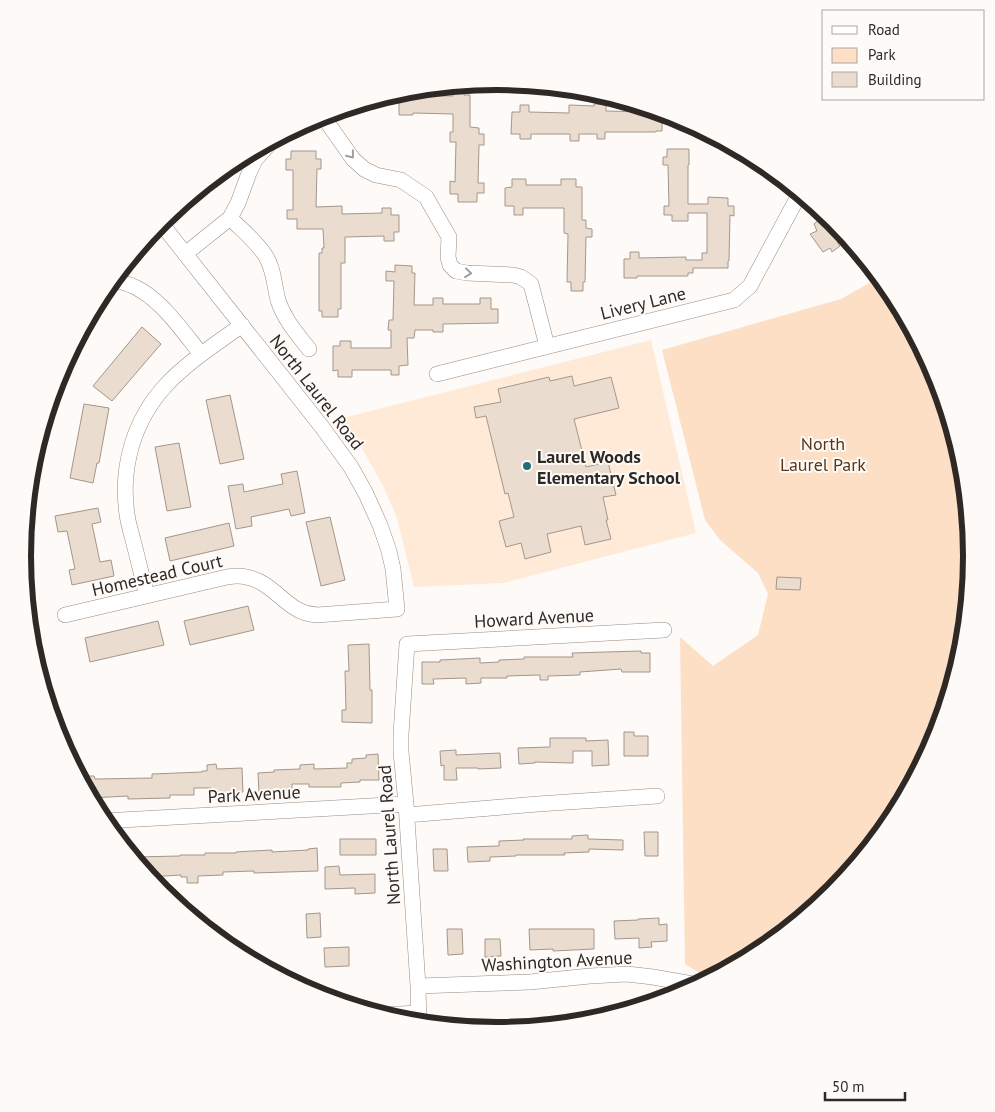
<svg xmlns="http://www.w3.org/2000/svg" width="995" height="1112" viewBox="0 0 995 1112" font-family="'PT Sans',sans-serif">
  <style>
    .built { fill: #ffead8 }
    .green { fill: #fddfc6 }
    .water { fill: #c3946b }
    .building { fill: #ebdcd0; stroke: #a4968b }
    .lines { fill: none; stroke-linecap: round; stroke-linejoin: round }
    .minor-casing { stroke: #998c81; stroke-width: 16 }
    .minor { stroke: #fff; stroke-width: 15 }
    .oneway { stroke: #a19f9d }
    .poi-dot { fill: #266d7a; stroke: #fdfaf7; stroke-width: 2 }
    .labels { text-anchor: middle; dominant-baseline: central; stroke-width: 4; stroke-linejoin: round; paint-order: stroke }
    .street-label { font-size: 18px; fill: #2f2925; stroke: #fdfaf7 }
    .park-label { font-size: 18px; fill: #593717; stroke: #fdfaf7 }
    .poi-label { font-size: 18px; font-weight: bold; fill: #2f2925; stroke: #fdfaf7; text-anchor: start }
    .rim { fill: none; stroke: #2f2925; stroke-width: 6 }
  </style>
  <rect width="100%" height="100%" fill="#fdfaf7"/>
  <!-- built -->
  <path class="built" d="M651,340L696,533L503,583L414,587L397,518L383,486L361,446L339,419Z"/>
  <!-- green -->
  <path class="green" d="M880,277L893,292L936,375L963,464L972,556L963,649L936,738L892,820L833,892L761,951L709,979L685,964L680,637L713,666L758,635L768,594L758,573L720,540L705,520L662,350L841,299Z"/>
  <!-- water -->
  <path class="water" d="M898,799H904L892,820L879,836L880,831Z"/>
  <!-- building -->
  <path class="building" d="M453,88H464V95H470V127L479,128V134H484V145H479L478,183H484V193H477V202H458V194H450V181L455,182L456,142H450V132H453V114L413,113V115H399V95L453,96Z
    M594,104H606V111L645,112V107L662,112V131H656V132H605V139H597V134H579V141H570V134H531V139H520V134H511L512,112H520V105H529V112L569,113V105L594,106Z
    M667,149H689V165H688V204H708V197L728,198V206H734V216L730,215L729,261H728V268H693V273H688V276H637V278H624V259H630V252H639V258L686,257V260H702V253H707V213H688V221H672V215H664V206H669L668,165H663V157H667Z
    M291,151H316V159H321V169H317L316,207L342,206V214L382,213V208H391V215H399V232H394V241H384V236L345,237V263H341V309H338V317H322V311H319V253H322V248H324L323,229H297V219H287V210H293V170H286V159H291Z
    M512,179H526V185H561V179H576V187H582V220H586V228L592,229V237H586L585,282H583V291H571V282H567L568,234L564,233V208H523V215H514V206H505V188L512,187Z
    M830,217L846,235L837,242L840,246L832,252L830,248L823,252L810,234L817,231L814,224L820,219L823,223Z
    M395,265L412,266V273H415L414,305H433V298H443V304H480V298H491V309H498V323L443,324V332H433V330H415L414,338H407L408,365L399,366V375H391V370H352V377H338V370L333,371V346H340V341H351V348H391V330H388L389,320H393L394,281H386V271L395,272Z
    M142,327L161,344L112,401L93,386Z
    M572,376L574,386L611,377L619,408L574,419L586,467L608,462L616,495L603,497L608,520H606L611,539L585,545L581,526L547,534L551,552L525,559L521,543L506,547L499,521L514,517L508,493L505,494L486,416L476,418L474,407L501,402L498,389L549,377L550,381Z
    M230,395L244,459L220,464L206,400Z
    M84,404L109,408L99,463H97L93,483L70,478Z
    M179,443L191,507L167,511L155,447Z
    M297,471L305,513L291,516L289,509L251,517L252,526L236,529L228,486L243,484L244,492L283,484L281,474Z
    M98,508L101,522L92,524L100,562L111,560L114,576L72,585L69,570L75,569L67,531L58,532L55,516Z
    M330,517L345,580L321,586L306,522Z
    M229,523L234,546L170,561L165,538Z
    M777,577L801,578L800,590L776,589Z
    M248,606L254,630L190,645L184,621Z
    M158,621L164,645L90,662L85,638Z
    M35,643L46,667L38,670L32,648L31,645Z
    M369,644L370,690H372V723L342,722V710H346L345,671H349L348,645Z
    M641,651V653H650V672H622L621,669L580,672V675L548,676V680H540V675L507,676V678H481V683L466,684V678L433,679L434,684H422V662H440V660L480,658V663L499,662V660L524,659V657H573L572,653Z
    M624,732H634V736H648V756H624Z
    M550,738H586V741L608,740L609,765L592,766V751H573V763L535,762V763L519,764L518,748L550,747Z
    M456,750V755L500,753L501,768L478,769V768H456L457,780H444V765L441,766L440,751Z
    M378,754L379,780H360V782L341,783V787H309V784H292V790L259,792L258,773L274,772V770L300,769V765L314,764V769L347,768V763H352V759L366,758V755Z
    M216,764L217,769L242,768L243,792L211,793V788H194V795H170V798L128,799V796L91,798L79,776H94L95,779L152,778V774L202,772V771H207V765Z
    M644,832H658V856H645Z
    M588,835V839L623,840V850L589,849V852L564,853L565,855H516V856L490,857V861L468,862L467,847L499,846V841L524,840L523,839H572V836Z
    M340,839H376V855H340Z
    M317,848L318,871L254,873V871L223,872V875L198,876V883H187V877H181V875L149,877L133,857L180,856V855H205V853H236V852L253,851L272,850V852L308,850V849Z
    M433,849H447L448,871H434Z
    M339,866L340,875L375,874V893L355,894V888L325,889V867Z
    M320,913L321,937L307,938L306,914Z
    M659,918V925L667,924V941L651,942L652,947L639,948V938L615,939L614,921L638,920V919Z
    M447,929H462L463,954L448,955Z
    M529,929H594V949L553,951V949L530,950Z
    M485,939H500L501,956L485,957Z
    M349,947V966L325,967L324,948Z"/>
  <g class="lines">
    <defs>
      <path id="minor" d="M322,115L353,159L364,169L376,175L401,180L426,197L449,237L448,257L450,265L456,271L467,273L513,275L521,277L531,284L547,346
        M230,218C242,230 256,241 265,255C274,268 274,285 278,300C284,319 297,334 309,349
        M185,254L230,218L238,203L249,173L255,160L272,141
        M113,280C123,282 133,285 142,291C164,304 185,334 201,354
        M437,374L734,300L750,286L800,193
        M147,596C142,577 138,559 133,540C131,532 128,523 127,514C120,467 134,419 167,384C189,361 216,344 242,325
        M65,615L227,577C233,576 239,575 246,577C266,580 279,598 295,608C302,613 309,614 317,615L397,609L393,569L389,551L380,525L366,494L351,467L322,427L160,222
        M407,815L538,804L657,796
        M103,821L406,804
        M418,986L530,982L590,976L627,974L653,977L698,985
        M383,1015L418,1013
        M419,1023L418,986L406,804L401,752V734L407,644L664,630"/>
    </defs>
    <!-- minor casing -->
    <use href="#minor" class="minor-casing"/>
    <!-- minor -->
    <use href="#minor" class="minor"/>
  </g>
  <!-- one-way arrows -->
  <defs><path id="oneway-chevron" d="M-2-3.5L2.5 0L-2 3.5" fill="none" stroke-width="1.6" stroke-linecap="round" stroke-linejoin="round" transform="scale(1.25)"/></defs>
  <g class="oneway">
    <use href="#oneway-chevron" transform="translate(351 155) rotate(52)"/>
    <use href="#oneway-chevron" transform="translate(468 273) rotate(6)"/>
  </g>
  <!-- markers -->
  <circle class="poi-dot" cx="527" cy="466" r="5"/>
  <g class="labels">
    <!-- street labels -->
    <g class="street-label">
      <text transform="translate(643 303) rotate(-14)">Livery Lane</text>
      <text transform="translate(317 392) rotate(52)">North Laurel Road</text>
      <text transform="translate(157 575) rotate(-13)">Homestead Court</text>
      <text transform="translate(534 618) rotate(-3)">Howard Avenue</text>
      <text transform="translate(254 794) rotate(-3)">Park Avenue</text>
      <text transform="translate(389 835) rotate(-94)">North Laurel Road</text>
      <text transform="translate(557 961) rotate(-3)">Washington Avenue</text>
    </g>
    <!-- park labels -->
    <g class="park-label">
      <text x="823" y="443">North<tspan x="823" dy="21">Laurel Park</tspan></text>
    </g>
    <!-- poi labels -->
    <g class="poi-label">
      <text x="537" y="456">Laurel Woods<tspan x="537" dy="21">Elementary School</tspan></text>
    </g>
  </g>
  <!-- crop -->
  <path d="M0 0H995V1112H0ZM31 556a466 466 0 1 1 932 0a466 466 0 1 1-932 0Z" fill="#fdfaf7" fill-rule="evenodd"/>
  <path class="rim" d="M31 556a466 466 0 1 1 932 0a466 466 0 1 1-932 0Z"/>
  <!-- legend -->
  <rect x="822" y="10" width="162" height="90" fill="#fdfaf7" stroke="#aba6a3"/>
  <rect x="832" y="26" width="25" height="8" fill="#ffffff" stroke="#aba6a3"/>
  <text x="868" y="35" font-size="15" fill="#2f2925">Road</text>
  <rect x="832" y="48" width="25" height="15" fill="#fddfc6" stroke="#aba6a3"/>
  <text x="868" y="60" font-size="15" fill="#2f2925">Park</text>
  <rect x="832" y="72" width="25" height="15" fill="#ebdcd0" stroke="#aba6a3"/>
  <text x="868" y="85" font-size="15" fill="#2f2925">Building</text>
  <!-- scale -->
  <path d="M825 1092v8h80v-8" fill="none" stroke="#2f2925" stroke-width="2.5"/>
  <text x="832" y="1092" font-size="15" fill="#2f2925" stroke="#fdfaf7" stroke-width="4" paint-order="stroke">50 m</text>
</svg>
